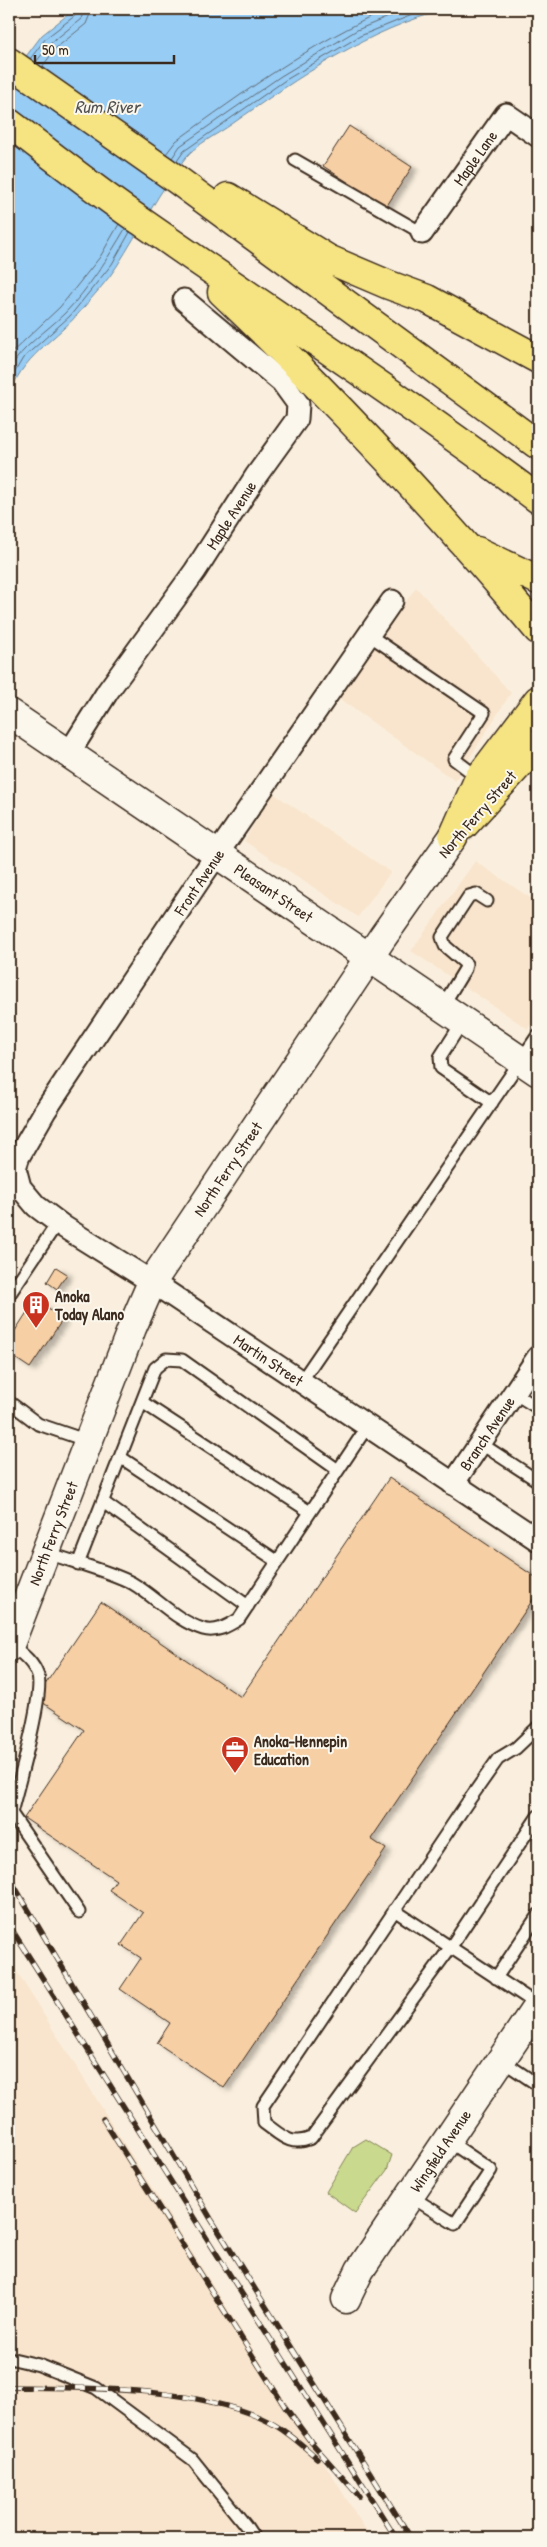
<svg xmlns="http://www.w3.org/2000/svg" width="547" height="2547" viewBox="0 0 547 2547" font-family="'Patrick Hand',sans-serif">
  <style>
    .built { fill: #f9e5cd }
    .green { fill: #c9d98d; stroke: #828256 }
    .water { fill: #97ccf5; stroke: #728b9f }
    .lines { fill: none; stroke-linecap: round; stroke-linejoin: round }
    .shore { stroke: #606b74; stroke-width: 1 }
    .building { fill: #f6cfa5; stroke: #3b2a1e; filter: url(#shadow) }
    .service-casing { stroke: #3b2a1e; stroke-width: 15 }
    .minor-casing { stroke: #3b2a1e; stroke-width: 25 }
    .tertiary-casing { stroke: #3b2a1e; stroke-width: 31 }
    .secondary-casing { stroke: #3b2a1e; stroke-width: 31 }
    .trunk-casing { stroke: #3b2a1e; stroke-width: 31 }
    .motorway-casing { stroke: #3b2a1e; stroke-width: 31 }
    .service { stroke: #fbf7ec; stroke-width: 11 }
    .minor { stroke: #fbf7ec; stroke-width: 21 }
    .tertiary { stroke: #fbf7ec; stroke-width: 28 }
    .secondary { stroke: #fbf7ec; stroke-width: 28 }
    .trunk { stroke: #f6e381; stroke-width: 28 }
    .motorway { stroke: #f6e381; stroke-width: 28 }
    .rail-casing { stroke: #3b2a1e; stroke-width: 5.5 }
    .rail { stroke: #fbf7ec; stroke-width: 4; stroke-dasharray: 11; stroke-linecap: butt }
    .labels { text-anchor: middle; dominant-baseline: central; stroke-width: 4; stroke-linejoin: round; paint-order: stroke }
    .street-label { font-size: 16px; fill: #3b2a1e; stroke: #fbf7ec }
    .poi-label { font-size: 16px; font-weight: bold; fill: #3b2a1e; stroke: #fbf7ec; text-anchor: start }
    .water-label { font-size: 18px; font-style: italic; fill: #525254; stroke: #fbf7ec }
  </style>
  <defs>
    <filter id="shadow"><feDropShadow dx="5.5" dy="3" stdDeviation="2.5" flood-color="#0004"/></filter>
  </defs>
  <rect width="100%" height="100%" fill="#faefde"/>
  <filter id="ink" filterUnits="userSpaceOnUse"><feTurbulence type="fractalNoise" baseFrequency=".02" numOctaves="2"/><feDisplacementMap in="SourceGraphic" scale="10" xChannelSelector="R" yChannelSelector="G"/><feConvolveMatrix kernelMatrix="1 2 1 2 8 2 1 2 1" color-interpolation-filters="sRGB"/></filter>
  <g filter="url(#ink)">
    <!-- built -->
    <path class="built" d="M416,587L511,693L455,781L338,698Z
      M273,793L391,872L358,917L244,841Z
      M475,861L538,903V1015L528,1029L411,951Z
      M9,1959L371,2538H9Z"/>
    <!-- green -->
    <path class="green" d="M366,2139L392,2155L387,2170L355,2213L326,2192L353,2147Z"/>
    <!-- water -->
    <path class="water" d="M75,9H448C368,29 299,77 232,124C218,134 197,144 186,157C159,191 140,230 117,266C108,280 95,294 84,307C59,339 18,357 9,399V79L42,35Z"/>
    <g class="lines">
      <!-- shore -->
      <path class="shore" d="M30,59L46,38L76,15L78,9
        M36,62L51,43L81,19L84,9
        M42,67L56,48L86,24L92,9
        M166,154L176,141C244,92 312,42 389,9
        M172,158L180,146L281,76L357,30L408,9
        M177,161L184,151L284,81L360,36L427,9
        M9,355L60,307L100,257L119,224
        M9,370C22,346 46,332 65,313C89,288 108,258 125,229
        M9,382L23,358L70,316L112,264L130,232"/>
    </g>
    <!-- building -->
    <path class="building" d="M349,126L412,167L386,207L323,166Z
      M56,1267L67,1274L57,1289L47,1282Z
      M35,1300L63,1319L30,1368L9,1354V1340Z
      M389,1478L538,1579V1592L371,1839L386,1849L224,2088L157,2043L170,2023L120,1989L141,1958L121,1945L143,1913L109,1890L116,1880L24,1818L84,1730L36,1698L101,1602L241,1697Z"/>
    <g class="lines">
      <defs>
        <path id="service" d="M295,160L422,233
          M369,635L484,713L454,759L479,778
          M442,1007L465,969L466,964L445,946L442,937L469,896L476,894L487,901
          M463,1021L440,1057L441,1068L492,1103
          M9,1295L58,1222
          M300,1383L538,1035
          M514,1393L538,1408
          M9,1402L38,1424L88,1441
          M142,1402L310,1512
          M480,1443L538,1481
          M120,1457L277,1561
          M103,1502L248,1606
          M45,1552C72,1562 107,1570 132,1583C156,1597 176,1621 203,1629C216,1633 228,1626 239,1619L367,1427
          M78,1564L155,1368L166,1359L182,1360L338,1470
          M10,1644C21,1653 33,1661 38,1676C44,1696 17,1789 11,1813L79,1912
          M538,1727L516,1748L498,1759L467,1803L263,2106L264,2123C281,2135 290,2147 311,2138L450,1948L538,1816
          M394,1910L538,2005
          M496,1978L538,1915
          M501,2060L538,2085
          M410,2196L455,2224L491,2170L447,2140
          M9,2358L39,2365L96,2388L192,2459L246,2526L254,2538"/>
        <g id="minor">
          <path id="s1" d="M422,233L506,114L538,136"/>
          <path id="s2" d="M392,601L202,876L45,1111L19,1156L15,1168L20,1187L36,1206L64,1227L152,1282L538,1540"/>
          <path id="s3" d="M69,753L108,691L195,571L256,476L297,419L298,404L282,382L184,300"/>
          <path id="s4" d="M453,1484L538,1357"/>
        </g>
        <g id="tertiary">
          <path id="s5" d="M9,713L538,1072"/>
          <path id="s6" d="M346,2299L360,2270L538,2005"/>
        </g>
        <g id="secondary">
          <path id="s7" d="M9,1647L132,1328L152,1282L382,938L453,837"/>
        </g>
        <path id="trunk" d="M464,825L538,744
          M453,837L479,778L538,700"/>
        <path id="motorway" d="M9,62L176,179L538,445
          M9,123C53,156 96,191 142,222C274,314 409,402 538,499
          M228,197L328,259L389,285L427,299L538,359
          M222,292C334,398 439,512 538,630
          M477,551L538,580
          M530,753L538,750"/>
      </defs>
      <!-- service casing -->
      <use href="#service" class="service-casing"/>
      <!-- minor casing -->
      <use href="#minor" class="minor-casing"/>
      <!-- tertiary casing -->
      <use href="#tertiary" class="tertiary-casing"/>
      <!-- secondary casing -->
      <use href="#secondary" class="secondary-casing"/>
      <!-- trunk casing -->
      <use href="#trunk" class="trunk-casing"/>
      <!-- motorway casing -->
      <use href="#motorway" class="motorway-casing"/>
      <!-- service -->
      <use href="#service" class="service"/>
      <!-- minor -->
      <use href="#minor" class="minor"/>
      <!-- tertiary -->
      <use href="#tertiary" class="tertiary"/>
      <!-- secondary -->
      <use href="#secondary" class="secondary"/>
      <!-- trunk -->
      <use href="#trunk" class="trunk"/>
      <!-- motorway -->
      <use href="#motorway" class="motorway"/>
      <defs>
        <path id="rail" d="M9,1877L211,2219L411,2538
          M9,1925L396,2538
          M103,2119L285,2407L311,2442L359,2496
          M9,2387C90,2388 185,2386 261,2418C282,2427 300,2443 317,2458"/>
      </defs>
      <!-- rail casing -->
      <use href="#rail" class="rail-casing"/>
      <!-- rail -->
      <use href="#rail" class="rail"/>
    </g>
  </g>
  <!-- icons -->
  <defs>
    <symbol id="building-pin" viewBox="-11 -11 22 30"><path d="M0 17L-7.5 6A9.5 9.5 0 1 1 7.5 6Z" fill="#c8321e" stroke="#fbf7ec"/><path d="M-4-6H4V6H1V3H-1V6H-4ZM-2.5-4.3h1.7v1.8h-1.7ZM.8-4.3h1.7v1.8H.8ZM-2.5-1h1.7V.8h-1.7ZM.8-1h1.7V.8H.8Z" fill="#fff"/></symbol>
    <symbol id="office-pin" viewBox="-11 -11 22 30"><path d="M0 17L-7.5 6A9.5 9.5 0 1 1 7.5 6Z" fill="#c8321e" stroke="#fbf7ec"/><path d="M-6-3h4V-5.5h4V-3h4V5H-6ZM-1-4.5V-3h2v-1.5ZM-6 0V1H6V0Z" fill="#fff"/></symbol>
  </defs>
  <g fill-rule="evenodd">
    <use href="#building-pin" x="20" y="1289" width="32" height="43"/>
    <use href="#office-pin" x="219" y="1734" width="32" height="43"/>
  </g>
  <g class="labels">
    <!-- street labels -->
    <g class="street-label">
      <text stroke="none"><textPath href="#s1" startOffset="92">Maple Lane</textPath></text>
      <text stroke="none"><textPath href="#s3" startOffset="288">Maple Avenue</textPath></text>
      <text transform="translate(477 814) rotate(-49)">North Ferry Street</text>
      <text transform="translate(199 882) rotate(-56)">Front Avenue</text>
      <text stroke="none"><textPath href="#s5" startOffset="320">Pleasant Street</textPath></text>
      <text stroke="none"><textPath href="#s7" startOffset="528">North Ferry Street</textPath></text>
      <text stroke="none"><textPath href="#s2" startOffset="1005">Martin Street</textPath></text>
      <text stroke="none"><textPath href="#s4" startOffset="61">Branch Avenue</textPath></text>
      <text stroke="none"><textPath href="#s7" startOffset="122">North Ferry Street</textPath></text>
      <text stroke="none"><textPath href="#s6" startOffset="176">Wingfield Avenue</textPath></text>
    </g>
    <!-- poi labels -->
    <g class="poi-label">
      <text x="55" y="1296">Anoka<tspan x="55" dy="18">Today Alano</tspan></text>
      <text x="254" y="1741">Anoka-Hennepin<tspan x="254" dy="18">Education</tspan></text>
    </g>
    <!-- water labels -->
    <g class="water-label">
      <text x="107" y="106">Rum River</text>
    </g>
  </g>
  <!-- margin -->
  <rect width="547" height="2547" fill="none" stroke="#fbf7ec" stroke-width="30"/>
  <rect x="15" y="15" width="517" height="2517" fill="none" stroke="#3b2a1e" stroke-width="2" filter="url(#ink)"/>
  <!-- scale -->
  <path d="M35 55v8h139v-8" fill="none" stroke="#3b2a1e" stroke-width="2.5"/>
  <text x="42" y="55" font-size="15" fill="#3b2a1e" stroke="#fbf7ec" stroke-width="4" paint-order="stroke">50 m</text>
</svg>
